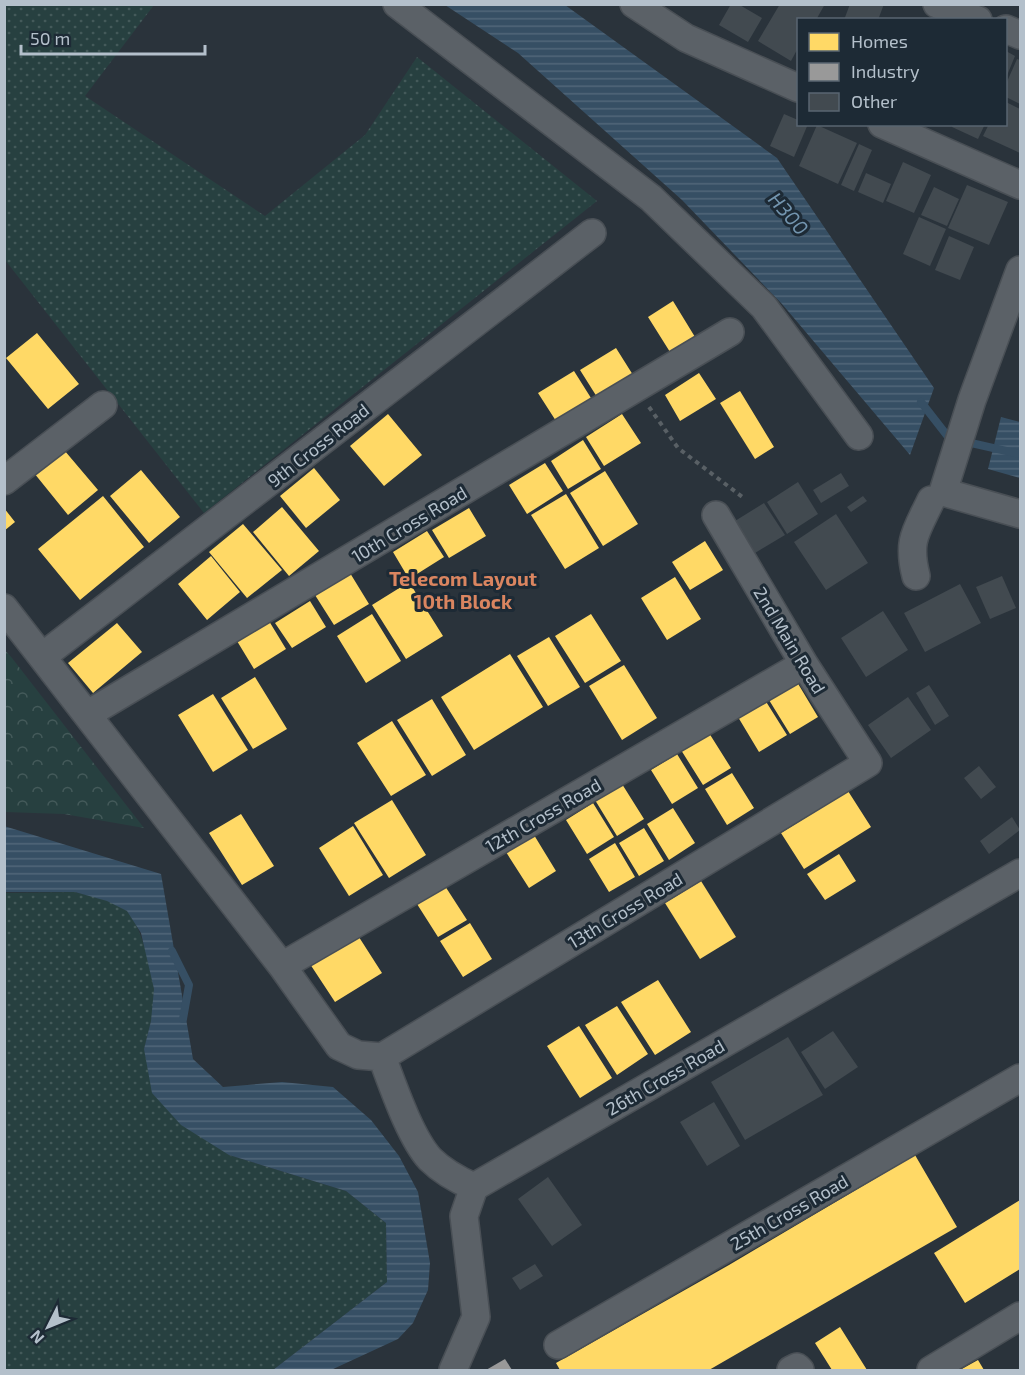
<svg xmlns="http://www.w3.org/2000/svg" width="1025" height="1375" viewBox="0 0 1025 1375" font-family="'Exo 2',sans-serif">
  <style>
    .grass { fill: url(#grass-dots) }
    .forest { fill: url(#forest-crowns) }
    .water { fill: url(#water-rules) }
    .homes { fill: #ffd966 }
    .industry { fill: #999 }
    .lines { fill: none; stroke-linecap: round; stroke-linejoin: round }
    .stream { stroke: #364f64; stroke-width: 8 }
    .building { fill: #424a50 }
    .minor-casing { stroke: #494f55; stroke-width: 30 }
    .path { stroke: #596065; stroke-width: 4; stroke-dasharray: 4.5 4.5; stroke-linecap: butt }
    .minor { stroke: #5b6167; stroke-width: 27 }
    .labels { text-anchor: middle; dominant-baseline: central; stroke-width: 6; stroke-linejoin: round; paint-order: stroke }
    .street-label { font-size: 18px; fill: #b4c0cb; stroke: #1d2a35 }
    .water-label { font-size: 20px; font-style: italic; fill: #7395af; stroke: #1d2a35 }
    .neighbourhood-label { font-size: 20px; font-weight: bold; fill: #da8560; stroke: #1d2a35 }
  </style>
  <defs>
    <pattern id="grass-dots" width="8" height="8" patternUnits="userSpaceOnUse" patternTransform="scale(1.5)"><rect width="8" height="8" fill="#274040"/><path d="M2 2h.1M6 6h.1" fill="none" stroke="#445a5a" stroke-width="1.8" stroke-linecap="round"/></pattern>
    <pattern id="forest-crowns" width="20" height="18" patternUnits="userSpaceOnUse" patternTransform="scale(1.5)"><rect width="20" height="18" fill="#274040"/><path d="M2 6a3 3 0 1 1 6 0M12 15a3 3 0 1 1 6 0" fill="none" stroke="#445a5a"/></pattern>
    <pattern id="water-rules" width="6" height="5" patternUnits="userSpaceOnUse" patternTransform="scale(1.5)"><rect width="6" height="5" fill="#364f64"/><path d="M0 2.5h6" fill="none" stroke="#516779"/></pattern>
  </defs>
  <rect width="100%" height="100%" fill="#2a333b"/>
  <!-- grass -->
  <path class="grass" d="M5,5H154L85,96L265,216L365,135L417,57L597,201L204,513L5,260Z
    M75,892C90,896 117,901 127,911C140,923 153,972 154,990C155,1010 149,1030 144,1049L229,1155L346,1191L386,1223L387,1282L273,1370H5L4,893Z"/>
  <!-- forest -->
  <path class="forest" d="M4,649L12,658L144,828L64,814L5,812Z"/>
  <!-- water -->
  <path class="water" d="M445,5H565L777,158L934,388L910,455L782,304L682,200L518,53Z
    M1001,417L1020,422V478L988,469Z
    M4,826L161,874L193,1059L223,1087L282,1082L333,1087L371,1120L399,1156L418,1192L430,1263L428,1290L413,1323L398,1339L331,1370H273L387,1282L386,1223L346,1191L229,1155L181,1125L152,1093L144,1049L151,1021L154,989L141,933L127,911L107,901L75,892H5Z"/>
  <!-- homes -->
  <path class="homes" d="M673,301L695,337L670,352L648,317Z
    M37,333L79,384L48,409L6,358Z
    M616,348L633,375L597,397L580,370Z
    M574,371L591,398L556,421L538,393Z
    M699,373L716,399L680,421L665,395Z
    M740,391L774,447L755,459L720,403Z
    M388,414L422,455L384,486L350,446Z
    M622,414L641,443L604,466L586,437Z
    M583,440L601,469L568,489L551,461Z
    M59,444L98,490L68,515L30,468Z
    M545,463L563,491L527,514L509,485Z
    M314,468L340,500L306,528L280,496Z
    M141,470L180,517L149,543L110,496Z
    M605,471L638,524L603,546L570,493Z
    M566,494L599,548L565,569L531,515Z
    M103,496L144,547L80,600L38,549Z
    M282,507L319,551L289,576L253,532Z
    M4,508L15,522L4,531Z
    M469,508L486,536L449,558L432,530Z
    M243,524L282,570L247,598L209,552Z
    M427,531L444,557L409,579L393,552Z
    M705,541L723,570L690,590L672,562Z
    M211,556L240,592L207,620L178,584Z
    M350,573L369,604L334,625L315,595Z
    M675,577L701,619L667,640L641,598Z
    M409,582L443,636L406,659L372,605Z
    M310,601L326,627L292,648L275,623Z
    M372,614L401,661L366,683L337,636Z
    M591,614L621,661L585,683L555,636Z
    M269,621L286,649L254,669L237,641Z
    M117,623L142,652L93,693L68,663Z
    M549,637L580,687L548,706L517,656Z
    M510,654L543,707L474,750L441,697Z
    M624,665L657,718L622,740L589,686Z
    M255,677L287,729L253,749L221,698Z
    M797,682L818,717L790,734L769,700Z
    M213,694L248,750L213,772L178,715Z
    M432,699L466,755L432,776L397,720Z
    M765,700L787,735L759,752L738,717Z
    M392,721L426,775L391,796L357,743Z
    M709,733L731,768L703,785L681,750Z
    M677,754L698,788L672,804L651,770Z
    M732,773L754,808L727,825L705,789Z
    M622,784L644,819L617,836L595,800Z
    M848,791L871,827L804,869L781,833Z
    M392,800L426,855L389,878L354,823Z
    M593,803L614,837L587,854L566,820Z
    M673,808L695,843L669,860L647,824Z
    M241,814L274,866L242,885L209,833Z
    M353,826L383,875L349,896L319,848Z
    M644,828L664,861L639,876L619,843Z
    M534,835L556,871L529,888L506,852Z
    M615,843L635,877L609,892L589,859Z
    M839,854L856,881L825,900L807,874Z
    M701,881L736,937L700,959L665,903Z
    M445,886L467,920L438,937L417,904Z
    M470,923L492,959L463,977L440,941Z
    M357,934L382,973L335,1002L310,964Z
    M658,980L691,1032L655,1055L621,1002Z
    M617,1006L648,1054L617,1075L585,1025Z
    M579,1026L612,1078L580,1098L547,1046Z
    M915,1155L957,1227L709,1370H560L556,1363L729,1265Z
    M1020,1200V1269L965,1303L934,1253Z
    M840,1327L867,1370H832L815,1343Z
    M978,1360L984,1370H960Z"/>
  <!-- industry -->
  <path class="industry" d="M505,1359L512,1370H486Z"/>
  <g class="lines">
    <!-- stream -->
    <path class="stream" d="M921,402L949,438L1020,454
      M172,951L189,985L183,1019"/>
  </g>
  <!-- building -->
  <path class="building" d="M731,4H738L762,18L748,42L719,25Z
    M780,4H825L816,20H798V48L791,61L758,41Z
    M850,4H884L878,20H844Z
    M1006,51L1015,56L1006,78Z
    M1017,59L1020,60V104L1006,97V84Z
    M1006,102L1020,109V153L983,136L989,124H1006Z
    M784,114L798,120V124H808L794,157L770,146Z
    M953,124H985L978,139L952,127Z
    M817,125L857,143L838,184L799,166Z
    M859,144L872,150L854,191L841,185Z
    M903,162L931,175L914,213L886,201Z
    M866,173L891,184L883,203L858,192Z
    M967,185L1008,202L989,245L948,228Z
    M934,187L959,199L947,226L921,215Z
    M919,217L946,229L930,266L903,254Z
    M949,236L974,247L960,280L935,270Z
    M841,473L849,486L821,503L813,490Z
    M798,482L818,514L787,534L767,502Z
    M863,496L867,501L851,512L847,507Z
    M764,503L785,535L755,553L735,521Z
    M836,514L868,563L826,590L794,542Z
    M1002,576L1016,608L990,619L976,587Z
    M960,584L981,623L925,652L904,613Z
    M883,611L908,650L866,677L841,638Z
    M929,685L949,716L935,725L916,693Z
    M908,697L931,730L891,758L868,725Z
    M979,766L996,787L981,799L964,778Z
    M1012,817L1020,830L989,854L980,841Z
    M833,1031L858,1067L825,1089L801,1052Z
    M788,1037L823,1095L745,1140L711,1082Z
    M714,1102L740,1146L707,1166L680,1122Z
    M548,1177L582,1225L552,1246L518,1199Z
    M535,1264L543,1276L520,1290L512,1278Z"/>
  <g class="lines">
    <defs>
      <path id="minor" d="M397,4L651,198L764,307L859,436
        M634,4L686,38L798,88
        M937,4L978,20
        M1006,29L1020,35
        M882,124L1020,185
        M1020,270L972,400L943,492L1020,514
        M4,481L103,405
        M916,576C907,540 916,532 931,500
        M4,608L282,966L339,1046L358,1055L382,1057
        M43,656L592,233
        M88,714L730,332
        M282,966L804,664
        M382,1057L868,763L804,664L716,515
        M382,1057C393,1086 410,1137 430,1159C443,1172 458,1180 474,1187
        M558,1345L1020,1078
        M453,1370L476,1317L464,1216L474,1187L1020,873
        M791,1370L797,1367L800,1370
        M931,1370L1020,1316"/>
    </defs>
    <!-- minor casing -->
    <use href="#minor" class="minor-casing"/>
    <!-- path -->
    <path class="path" d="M649,407L678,448L745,499"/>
    <!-- minor -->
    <use href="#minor" class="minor"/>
  </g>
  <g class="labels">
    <!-- street labels -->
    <g class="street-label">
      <text transform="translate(318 445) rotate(-38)">9th Cross Road</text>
      <text transform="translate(409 524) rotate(-31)">10th Cross Road</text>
      <text transform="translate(790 640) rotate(59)">2nd Main Road</text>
      <text transform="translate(543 815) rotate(-30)">12th Cross Road</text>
      <text transform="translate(625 910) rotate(-31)">13th Cross Road</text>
      <text transform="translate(665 1077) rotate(-30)">26th Cross Road</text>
      <text transform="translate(789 1212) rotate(-30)">25th Cross Road</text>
    </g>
    <!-- water labels -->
    <g class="water-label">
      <text transform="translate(789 213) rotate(49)">H300</text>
    </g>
    <!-- neighbourhood labels -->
    <g class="neighbourhood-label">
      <text x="463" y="578">Telecom Layout<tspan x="463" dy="23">10th Block</tspan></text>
    </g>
  </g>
  <!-- border -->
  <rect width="1025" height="1375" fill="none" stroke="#b4c0cb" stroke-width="12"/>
  <!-- legend -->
  <rect x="797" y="18" width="210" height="108" fill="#1d2a35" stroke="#596671" stroke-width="1.5"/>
  <rect x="809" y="33" width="30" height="18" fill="#ffd966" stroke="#596671" stroke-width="1.5"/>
  <text x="851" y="48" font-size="18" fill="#b4c0cb">Homes</text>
  <rect x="809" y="63" width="30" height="18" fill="#999999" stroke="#596671" stroke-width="1.5"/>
  <text x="851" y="78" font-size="18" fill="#b4c0cb">Industry</text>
  <rect x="809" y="93" width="30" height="18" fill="#424a50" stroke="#596671" stroke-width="1.5"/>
  <text x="851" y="108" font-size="18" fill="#b4c0cb">Other</text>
  <!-- north arrow -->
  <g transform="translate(48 1327) rotate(227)" stroke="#1d2a35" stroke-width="4.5" paint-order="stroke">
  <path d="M0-4.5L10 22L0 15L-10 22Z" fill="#b4c0cb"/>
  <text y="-9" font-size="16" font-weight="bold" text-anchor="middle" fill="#b4c0cb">N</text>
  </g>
  <!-- scale -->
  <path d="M21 45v9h184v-9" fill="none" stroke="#b4c0cb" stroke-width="3"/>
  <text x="30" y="45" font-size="18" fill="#b4c0cb" stroke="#1d2a35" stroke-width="4.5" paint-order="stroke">50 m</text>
</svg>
